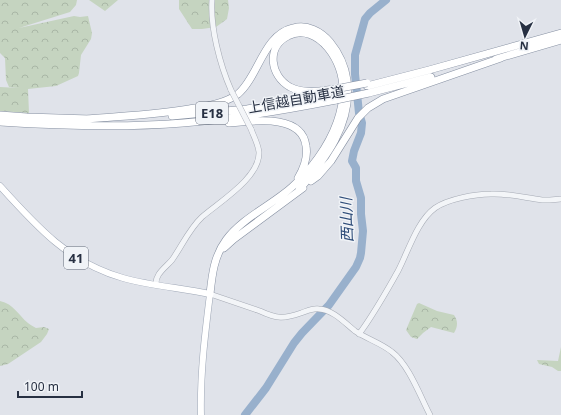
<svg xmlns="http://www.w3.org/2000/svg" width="561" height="415" viewBox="0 0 561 415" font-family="'Noto Sans','Noto Sans JP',sans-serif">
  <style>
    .forest { fill: url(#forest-crowns) }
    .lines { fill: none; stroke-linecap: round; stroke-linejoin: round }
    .river { stroke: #98b0cc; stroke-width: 8 }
    .minor-casing { stroke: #a5aab4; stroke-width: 6 }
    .major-casing { stroke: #9ea7b6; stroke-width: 7 }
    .highway-casing { stroke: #8690a2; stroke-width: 8 }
    .minor { stroke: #f3f5f8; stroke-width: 5 }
    .major { stroke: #fff; stroke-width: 6 }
    .highway { stroke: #fff; stroke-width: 7 }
    .minor-bridge-casing { stroke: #a5aab4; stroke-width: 6; stroke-linecap: butt }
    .highway-bridge-casing { stroke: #8690a2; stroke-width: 8; stroke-linecap: butt }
    .minor-bridge { stroke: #f3f5f8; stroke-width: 5 }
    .highway-bridge { stroke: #fff; stroke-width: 7 }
    .labels { text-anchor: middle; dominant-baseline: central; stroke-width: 3; stroke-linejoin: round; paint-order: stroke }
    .shield { fill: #f0f3f7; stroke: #636a78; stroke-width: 1 }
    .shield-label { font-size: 13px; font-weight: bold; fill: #273042 }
    .street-label { font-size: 14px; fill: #273042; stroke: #f0f3f7 }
    .water-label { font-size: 15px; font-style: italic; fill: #2f4d79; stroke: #f0f3f7 }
  </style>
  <defs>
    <pattern id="forest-crowns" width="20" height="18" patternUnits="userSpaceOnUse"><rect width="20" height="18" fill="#c5d4c0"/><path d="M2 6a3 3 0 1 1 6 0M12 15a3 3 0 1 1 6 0" fill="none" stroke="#a9b6a6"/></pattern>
  </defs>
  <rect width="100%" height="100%" fill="#e0e3ea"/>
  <!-- forest -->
  <path class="forest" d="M0,0H77L76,5L70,12L19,28L74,16L80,17L88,16L92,33L91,39L81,55L79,73L78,76L56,86L28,89L29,113L0,111V87L19,88L9,87L6,80L5,58L0,53Z
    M89,0H118L105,11Z
    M179,0H228L229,8L227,19L216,27L202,29H192L179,9Z
    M0,301C14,304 18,315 28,323C30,325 33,326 36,328L44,327L49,329L47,334L41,342L8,364L0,366Z
    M419,303L437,311L454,315C458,321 458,326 454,333L431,327L423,333L417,339L411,337L406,330L417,304Z
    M561,347V371H558L552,367L539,364L537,360L558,361Z"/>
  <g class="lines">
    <!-- river -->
    <path class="river" d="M245,415L266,388L294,343L302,333L329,305L356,267L360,258L361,253L363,231L361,214V198L356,181V168L352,161L354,151L361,133L362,123L359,113L355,74V55L365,19L370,13L386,0"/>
    <defs>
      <path id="minor" d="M212,0C210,27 220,65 231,90
        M156,285C155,274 165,268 172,260C182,246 189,229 202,217C219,202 260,178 259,152C258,144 254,137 251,129
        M210,294L260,311C277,319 284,319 301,313C307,311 313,308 319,309C333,310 344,322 355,331C367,339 381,343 392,352C409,365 420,396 430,415
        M359,334C374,314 386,292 398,271C408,252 417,221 435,208C448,199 475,194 491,194C507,193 526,198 542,200H550L561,199"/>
      <path id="major" d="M0,186C36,226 69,263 123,278C152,286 181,288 210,294C205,334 200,374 201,415"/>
      <path id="highway" d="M496,59L561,40
        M367,86L429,70L561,33
        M369,93L431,77
        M0,115L27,117L90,119
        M172,116L247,109L328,94
        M87,119C121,116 155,115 189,109C206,106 224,104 238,94C259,76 263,35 293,28C307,24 321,31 330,42C339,53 345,66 347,80C353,124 325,159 299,190
        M0,122C61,126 122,128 183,123C234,119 285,110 336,100
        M229,123C252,121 302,113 306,146C308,157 304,168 298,178
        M311,181L318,176L331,161L358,118L368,108L383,99L501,58
        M224,248L234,239L303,188
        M210,294C212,275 214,256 226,240C242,218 272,205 292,187C328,155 364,93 328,48C318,36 303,28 288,36C266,47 270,76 290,87C304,94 320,91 335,89"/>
    </defs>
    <!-- minor casing -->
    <use href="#minor" class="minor-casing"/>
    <!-- major casing -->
    <use href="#major" class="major-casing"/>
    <!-- highway casing -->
    <use href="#highway" class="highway-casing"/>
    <!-- minor -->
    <use href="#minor" class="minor"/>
    <!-- major -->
    <use href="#major" class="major"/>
    <!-- highway -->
    <use href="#highway" class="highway"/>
    <defs>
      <path id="minor-bridge" d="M231,90L251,129"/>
      <path id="highway-bridge" d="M335,89L367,83
        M336,100L369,93"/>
    </defs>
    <!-- minor-bridge casing -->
    <use href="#minor-bridge" class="minor-bridge-casing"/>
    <!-- highway-bridge casing -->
    <use href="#highway-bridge" class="highway-bridge-casing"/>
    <!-- minor-bridge -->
    <use href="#minor-bridge" class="minor-bridge"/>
    <!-- highway-bridge -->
    <use href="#highway-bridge" class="highway-bridge"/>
  </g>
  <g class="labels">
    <!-- shield labels -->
    <g class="shield">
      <rect x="196" y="102" width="32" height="22" rx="3"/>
      <rect x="64" y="247" width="24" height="22" rx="3"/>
    </g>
    <g class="shield-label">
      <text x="212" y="113">E18</text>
      <text x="76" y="258">41</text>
    </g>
    <!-- street labels -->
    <g class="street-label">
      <text transform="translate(296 99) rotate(-10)">上信越自動車道</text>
    </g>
    <!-- water labels -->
    <g class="water-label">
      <text transform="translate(346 220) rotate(-92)">西山川</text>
    </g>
  </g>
  <!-- north arrow -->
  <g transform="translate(525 36) rotate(185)" stroke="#f0f3f7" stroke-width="3" paint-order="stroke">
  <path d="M0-3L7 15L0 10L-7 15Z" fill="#273042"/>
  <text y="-6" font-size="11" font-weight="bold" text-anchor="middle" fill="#273042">N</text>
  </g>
  <!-- scale -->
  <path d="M18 391v6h64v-6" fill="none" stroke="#273042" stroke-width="2"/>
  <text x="24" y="391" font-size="12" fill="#273042" stroke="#f0f3f7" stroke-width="3" paint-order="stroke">100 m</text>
</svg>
